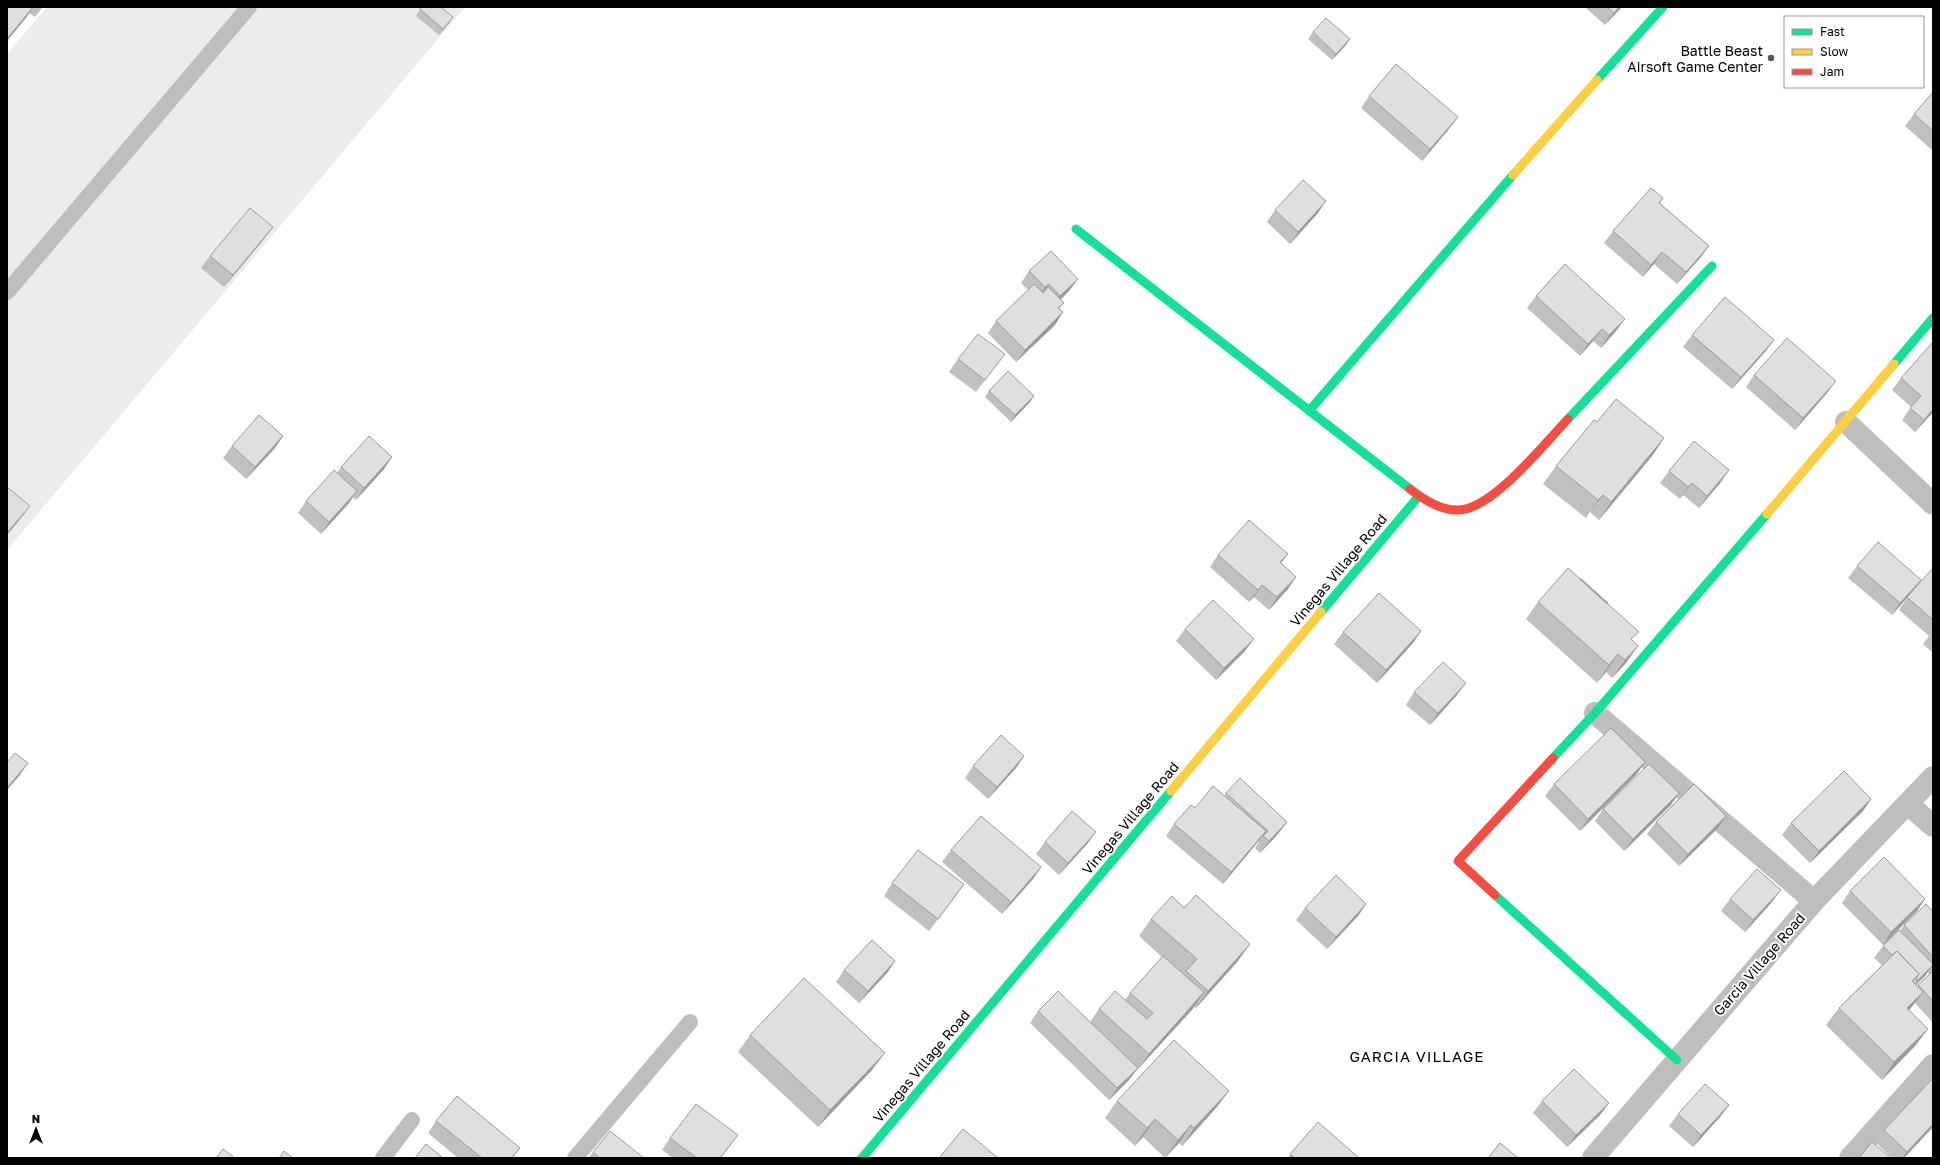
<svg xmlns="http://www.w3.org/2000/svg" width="1940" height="1165" viewBox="0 0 1940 1165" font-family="'Golos Text',sans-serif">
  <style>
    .green { fill: #ececec }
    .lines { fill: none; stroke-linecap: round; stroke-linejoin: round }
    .lane { stroke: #bebebe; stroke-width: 16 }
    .street { stroke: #bebebe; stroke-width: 22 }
    .fast { stroke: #16e098; stroke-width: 9 }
    .slow { stroke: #ffcf43; stroke-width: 9 }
    .jam { stroke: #f24e42; stroke-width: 9 }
    .wall { fill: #c0c0c0; fill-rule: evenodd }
    .shaded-wall { fill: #9c9c9c }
    .building { fill: #dfdfdf; stroke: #9c9c9c }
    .poi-dot { fill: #595959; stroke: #fff; stroke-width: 1.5 }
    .labels { text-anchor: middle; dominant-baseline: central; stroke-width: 4; stroke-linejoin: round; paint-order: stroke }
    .poi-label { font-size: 14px; fill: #000; stroke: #fff; text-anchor: end }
    .street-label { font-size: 14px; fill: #000; stroke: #fff }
    .neighbourhood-label { font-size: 15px; letter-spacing: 1px; fill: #000; stroke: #fff }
  </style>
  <rect width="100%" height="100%" fill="#fff"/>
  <!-- green -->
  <path class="green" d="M47,7H465L7,550V54Z"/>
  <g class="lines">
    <!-- lane -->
    <path class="lane" d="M7,292L249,7
      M383,1158L412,1120
      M575,1158L690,1022"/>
    <!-- street -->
    <path class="street" d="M1846,422L1933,504
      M1595,713L1814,901
      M1908,804L1933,826
      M1593,1158L1814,901L1933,777
      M1850,1158L1933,1065"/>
    <!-- fast -->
    <path class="fast" d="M1597,80L1663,7
      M1076,229L1410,489
      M1894,364L1933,318
      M1309,411L1513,175
      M1568,419L1712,266
      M1321,612L1419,496
      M1553,758L1595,713L1767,514
      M1495,895L1677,1060
      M862,1158L1171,791"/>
    <!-- slow -->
    <path class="slow" d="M1513,175L1597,80
      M1767,514L1894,364
      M1171,791L1321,612"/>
    <!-- jam -->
    <path class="jam" d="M1410,489C1424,500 1441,511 1459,510C1493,509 1545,443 1568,419
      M1495,895L1458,861L1553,758"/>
  </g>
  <!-- wall -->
  <path class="wall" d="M7,7H43L35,17L29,13L26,18Z
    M1585,7H1622L1605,25Z
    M420,9L449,23L439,35L416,16Z
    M1313,32L1346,45L1332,60L1308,39Z
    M1933,92V151L1905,126L1914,114Z
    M1369,96L1449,129L1422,161L1361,108Z
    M1663,198L1660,203L1709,246L1700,258L1677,284L1654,264L1643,277L1604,243L1613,231Z
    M1275,210L1318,213L1290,244L1267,222Z
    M273,227L264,239L224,287L201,268L210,256Z
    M1029,271L1078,279L1069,291L1060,300L1064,303L1059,309L1055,325L1016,362L988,333L996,321L1028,290L1021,283Z
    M1536,296L1616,331L1601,348L1593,341L1580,356L1527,308Z
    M1692,335L1774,340L1765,352L1732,389L1683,347Z
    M1933,342V412L1915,432L1902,420L1911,407L1892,390L1901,378Z
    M958,359L996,366L976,392L949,372Z
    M1754,375L1827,393L1795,430L1746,387Z
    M989,391L1034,396L1030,402L1011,422L985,397Z
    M1597,422L1664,438L1652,456L1599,520L1590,512L1586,518L1543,484L1556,466Z
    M283,436L275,448L246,479L223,458L232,446Z
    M392,457L384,469L356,500L353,497L349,503L321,534L298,513L306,501L337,473L341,467Z
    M1669,471L1721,482L1699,508L1683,495L1680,499L1660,483Z
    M1218,555L1288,589L1269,610L1254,597L1249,602L1210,567Z
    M1857,566L1913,591L1933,568V653L1923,644L1929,636L1899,610L1907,598L1892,615L1848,578Z
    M1538,602L1607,604L1632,640L1626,663L1612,678L1606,672L1597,683L1526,619Z
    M1185,629L1245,651L1216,680L1176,641Z
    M1421,631L1413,643L1377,683L1334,644L1343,632Z
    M1414,692L1457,695L1430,725L1406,705Z
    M1024,756L1016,768L988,799L965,778L973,766Z
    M1637,774L1580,831L1545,796L1554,784Z
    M1226,793L1287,822L1278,834L1260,853L1255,848L1259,842H1258L1223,884L1166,836L1174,824L1195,808L1224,796Z
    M1871,799L1863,811L1810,863L1782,835L1791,823Z
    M1671,805L1624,851L1595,821L1603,809Z
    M1656,822L1718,828L1679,866L1647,834Z
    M1096,832L1087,844L1059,875L1036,854L1045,842Z
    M951,850L1041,867L1033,879L1002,914L942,862Z
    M892,883L964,884L929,931L884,896Z
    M1850,891L1925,899L1917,911L1883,945L1842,903Z
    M1730,899L1772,902L1745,932L1721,911Z
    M1366,904L1358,916L1327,949L1296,920L1305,908Z
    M1933,912V1023L1915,1003L1909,1010L1928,1029L1915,1046L1882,1080L1826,1025L1839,1008L1882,965L1874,958L1883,946L1900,931L1904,925ZM1928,972L1929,975L1917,986L1916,985L1925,976Z
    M1151,919L1238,961L1196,1008L1194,1007L1136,1071L1129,1080L1109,1100L1030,1023L1038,1011L1090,1022L1099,1009L1125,1000L1130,993L1162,957L1139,936Z
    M895,961L887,973L859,1003L836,982L844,970Z
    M750,1035L872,1070L818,1127L738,1052Z
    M1229,1091L1216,1108L1182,1146L1179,1143L1165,1158L1143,1137L1135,1146L1105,1118L1117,1101Z
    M1542,1101L1609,1103L1600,1115L1567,1147L1533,1113Z
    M1729,1105L1720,1117L1693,1147L1669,1126L1678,1114Z
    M436,1121L520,1148L513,1158H458L428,1133Z
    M1933,1127L1904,1158H1892L1875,1142L1884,1130Z
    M738,1135L721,1158H673L662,1150L670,1138Z
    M593,1152L644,1158H588Z
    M1290,1154L1359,1158H1288Z"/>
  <!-- shaded-wall -->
  <path class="shaded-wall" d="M33,7L26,18L7,41V39Z
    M1619,7H1622L1605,25L1614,13Z
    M453,17L449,23L439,35L443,29Z
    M1350,39L1346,45L1332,60L1336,54Z
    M1458,117L1449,129L1422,161L1430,149Z
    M1326,201L1318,213L1290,244L1298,232Z
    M273,227L264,239L224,287L233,275Z
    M1709,246L1700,258L1677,284L1686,272Z
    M1662,252L1654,264L1643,277L1651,265Z
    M1078,279L1069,291L1052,308L1060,296Z
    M1049,284L1041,296L1037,300L1045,287Z
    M1063,312L1055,325L1016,362L1025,350Z
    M1625,319L1616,331L1601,348L1609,335Z
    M1602,329L1593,341L1580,356L1588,344Z
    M1774,340L1765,352L1732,389L1741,377Z
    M1836,381L1827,393L1795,430L1803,418Z
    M1034,396L1030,402L1011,422L1015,415Z
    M1933,409V412L1915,432L1924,420Z
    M283,436L275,448L246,479L255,467Z
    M1664,438L1652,456L1599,520L1611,502Z
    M392,457L384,469L356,500L364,488Z
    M1729,470L1721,482L1699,508L1707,496Z
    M1692,483L1680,499L1688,487Z
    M357,491L349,503L321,534L329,522Z
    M1603,495L1590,512L1586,518L1598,500Z
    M30,506L21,518L7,535V533Z
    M1288,554L1279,566L1280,562Z
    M1296,577L1288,589L1269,610L1277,597Z
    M1921,580L1912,592L1892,615L1900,603Z
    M1262,585L1254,597L1249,602L1258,590Z
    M1421,631L1413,643L1377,683L1386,670Z
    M1254,639L1245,651L1216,680L1224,668Z
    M1638,646L1626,663L1612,678L1625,660Z
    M1618,654L1606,672L1597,683L1609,665Z
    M1466,683L1457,695L1430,725L1438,713Z
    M1024,756L1016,768L988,799L997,787Z
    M1645,762L1637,774L1580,831L1588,819Z
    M28,763L20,775L7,790V788Z
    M1679,793L1671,805L1624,851L1633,839Z
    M1871,799L1863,811L1810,863L1819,851Z
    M1726,816L1718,828L1679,866L1688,854Z
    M1287,822L1278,834L1260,853L1269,841Z
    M1266,831L1257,843L1223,884L1231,872Z
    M1096,832L1087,844L1059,875L1068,863Z
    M1041,867L1033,879L1002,914L1011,902Z
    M964,884L955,897L929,931L938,919Z
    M1781,890L1772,902L1745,932L1753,920Z
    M1925,899L1917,911L1883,945L1891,932Z
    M1366,904L1358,916L1327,949L1336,937Z
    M1250,944L1238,961L1196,1008L1208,991Z
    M895,961L887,973L859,1003L868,991Z
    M1933,965L1925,976L1909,992L1918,980Z
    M1204,992L1192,1010L1136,1071L1149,1054Z
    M1923,992L1910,1009L1894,1025L1907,1008Z
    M1928,1029L1915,1046L1882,1080L1894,1062Z
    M885,1053L872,1070L818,1127L830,1110Z
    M1138,1068L1129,1080L1109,1100L1117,1088Z
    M1229,1091L1216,1108L1182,1146L1194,1128Z
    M1609,1103L1600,1115L1567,1147L1576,1135Z
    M1729,1105L1720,1117L1693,1147L1701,1135Z
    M1155,1119L1143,1137L1135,1146L1147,1128Z
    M1933,1124V1127L1904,1158H1902L1907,1152Z
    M1191,1125L1179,1143L1165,1158L1178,1140Z"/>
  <!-- building -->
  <path class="building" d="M7,7H33L7,39Z
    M422,7H441L453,17L443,29L420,9Z
    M1607,7H1619L1614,13Z
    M1326,18L1350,39L1336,54L1313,32Z
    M1396,64L1458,117L1430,149L1369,96Z
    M1933,92V131L1914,114Z
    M1303,180L1326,201L1298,232L1275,210Z
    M1651,188L1663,198L1659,203L1709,246L1686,272L1662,252L1651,265L1613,231Z
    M250,208L273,227L233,275L210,256Z
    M1051,251L1078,279L1060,296L1049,284L1045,287L1029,271Z
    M1565,264L1625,319L1609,335L1602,329L1588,344L1536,296Z
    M1034,284L1043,293L1048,287L1064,303L1058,308L1063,312L1025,350L996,321Z
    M1725,297L1774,340L1741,377L1692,335Z
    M978,334L1005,354L985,380L958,359Z
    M1787,338L1836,381L1803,418L1754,375Z
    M1933,342V409L1924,420L1910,408L1921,396L1901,378Z
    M1008,371L1034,396L1015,415L989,391Z
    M1616,399L1664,438L1611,502L1603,495L1598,500L1556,466L1594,420L1597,422Z
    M259,415L283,436L255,467L232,446Z
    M369,436L392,457L364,488L341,467Z
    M1694,441L1729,470L1707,496L1692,483L1688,487L1669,471Z
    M334,470L357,491L329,522L306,501Z
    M7,487L30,506L7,533Z
    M1249,520L1288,554L1280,562L1296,577L1277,597L1262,585L1258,590L1218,555Z
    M1878,542L1921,580L1900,603L1857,566Z
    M1568,568L1639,632L1631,639L1638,646L1625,660L1618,654L1609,665L1538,602Z
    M1933,568V620L1907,597Z
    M1580,578L1608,603L1607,604L1580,579Z
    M1379,593L1421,631L1386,670L1343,632Z
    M1213,600L1254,639L1224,668L1185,629Z
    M1443,662L1466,683L1438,713L1414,692Z
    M1611,728L1645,762L1588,819L1554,784Z
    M1001,735L1024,756L997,787L973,766Z
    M15,753L28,763L7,788V760L8,761Z
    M1649,764L1679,793L1633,839L1603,809Z
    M1844,771L1871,799L1819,851L1791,823Z
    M1240,778L1287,822L1269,841L1263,836L1268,831L1226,793Z
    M1694,784L1726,816L1688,854L1656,822Z
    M1213,786L1266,831L1231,872L1174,824L1191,805L1195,808Z
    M1072,811L1096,832L1068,863L1045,842Z
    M981,816L1041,867L1011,902L951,850Z
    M918,850L964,884L938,919L892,883Z
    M1884,857L1925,899L1891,932L1850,891Z
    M1757,869L1781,890L1753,920L1730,899Z
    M1336,875L1366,904L1336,937L1305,908Z
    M1196,895L1250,944L1208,991L1186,971L1197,959L1151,919L1172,896L1184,908Z
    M1926,904L1933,912V957L1904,925Z
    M1899,930L1933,964V965L1918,980L1916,979L1919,974L1897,951L1892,955L1883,946Z
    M872,940L895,961L868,991L844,970Z
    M1897,951L1919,974L1912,981L1923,992L1907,1008L1928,1029L1894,1062L1839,1008Z
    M1163,956L1204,992L1149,1054L1099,1009L1115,991L1147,1019L1153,1013L1130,993Z
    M1933,971V1001L1918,985Z
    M804,978L885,1053L830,1110L750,1035Z
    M1058,991L1138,1068L1117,1088L1038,1011Z
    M1174,1040L1229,1091L1194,1128L1191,1125L1178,1140L1155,1119L1147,1128L1117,1101Z
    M1574,1069L1609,1103L1576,1135L1542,1101Z
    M1933,1078V1124L1907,1152L1884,1130Z
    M1705,1084L1729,1105L1701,1135L1678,1114Z
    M457,1096L520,1148L511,1158H482L436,1121Z
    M696,1104L738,1135L720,1158H697L670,1138Z
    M1318,1122L1359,1158H1295L1290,1154Z
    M963,1129L998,1158H939Z
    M610,1131L644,1158H600L593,1152Z
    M1872,1142L1891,1158H1859Z
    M1500,1143L1518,1158H1488Z
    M426,1144L443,1158H415Z
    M223,1149L235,1158H216Z
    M284,1151L293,1158H279Z"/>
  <!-- markers -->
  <circle class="poi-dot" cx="1771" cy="58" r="4"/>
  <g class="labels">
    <!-- poi labels -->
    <g class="poi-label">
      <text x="1763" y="50">Battle Beast<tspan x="1763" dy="16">Airsoft Game Center</tspan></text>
    </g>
    <!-- street labels -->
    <g class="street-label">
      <text transform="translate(1338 570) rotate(-50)">Vinegas Village Road</text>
      <text transform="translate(1130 818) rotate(-50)">Vinegas Village Road</text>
      <text transform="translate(1759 964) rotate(-49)">Garcia Village Road</text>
      <text transform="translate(921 1066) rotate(-50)">Vinegas Village Road</text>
    </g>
    <!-- neighbourhood labels -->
    <g class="neighbourhood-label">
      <text x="1417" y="1056">GARCIA VILLAGE</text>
    </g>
  </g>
  <!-- border -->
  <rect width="1940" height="1165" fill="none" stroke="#000000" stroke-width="16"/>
  <!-- legend -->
  <rect x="1784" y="16" width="140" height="72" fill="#ffffff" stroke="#999999"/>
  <rect x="1792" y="29" width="20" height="6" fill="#16e098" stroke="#999999"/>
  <text x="1820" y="36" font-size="12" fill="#000000">Fast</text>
  <rect x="1792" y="49" width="20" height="6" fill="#ffcf43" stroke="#999999"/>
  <text x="1820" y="56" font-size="12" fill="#000000">Slow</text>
  <rect x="1792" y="69" width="20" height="6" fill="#f24e42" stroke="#999999"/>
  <text x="1820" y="76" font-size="12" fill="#000000">Jam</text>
  <!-- north arrow -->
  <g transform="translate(36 1129)" stroke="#ffffff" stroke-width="3" paint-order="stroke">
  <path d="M0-3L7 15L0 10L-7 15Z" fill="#000000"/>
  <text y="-6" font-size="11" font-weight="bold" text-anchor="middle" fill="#000000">N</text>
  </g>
</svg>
